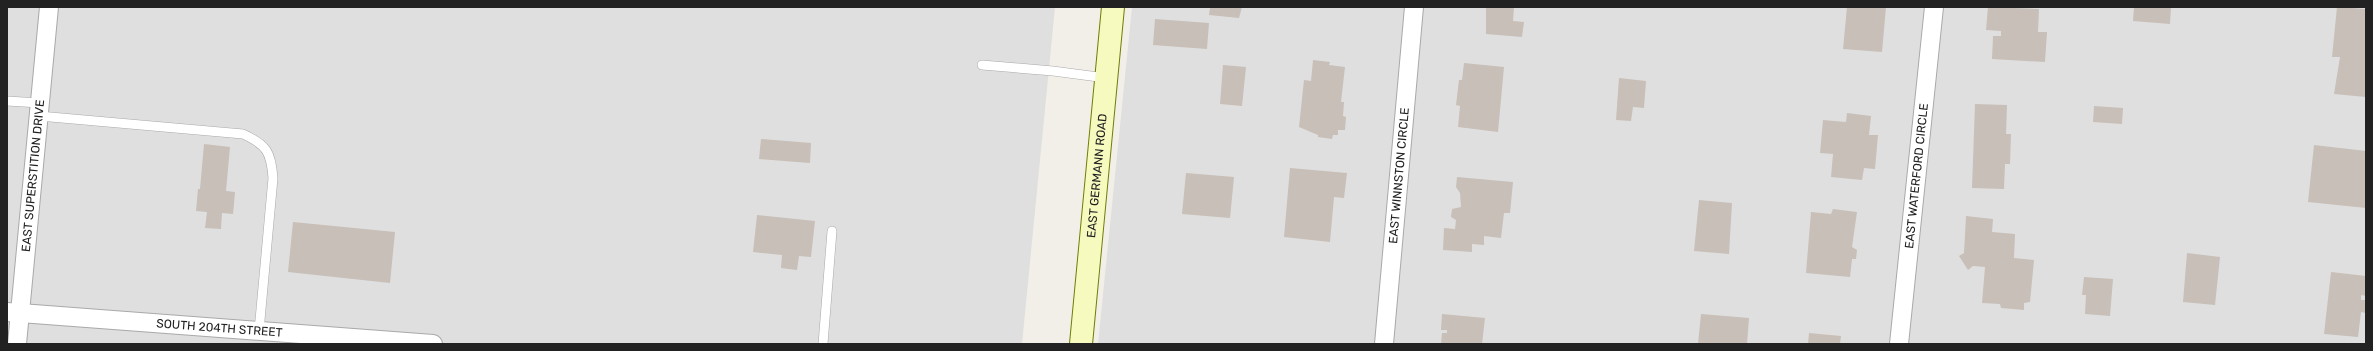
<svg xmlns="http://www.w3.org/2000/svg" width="2373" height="351" viewBox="0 0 2373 351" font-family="Rubik,sans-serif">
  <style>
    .residential { fill: #e0dfdf }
    .building { fill: #c7bfb8 }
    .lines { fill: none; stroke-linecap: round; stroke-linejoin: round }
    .lane-casing { stroke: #a9a9a9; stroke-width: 10 }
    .street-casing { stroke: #a9a9a9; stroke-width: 20 }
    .secondary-casing { stroke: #707d05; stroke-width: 24 }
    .lane { stroke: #fff; stroke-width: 9 }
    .street { stroke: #fff; stroke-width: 18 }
    .secondary { stroke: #f7fabf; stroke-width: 22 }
    .labels { text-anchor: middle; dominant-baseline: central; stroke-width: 3.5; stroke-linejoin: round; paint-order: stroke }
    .street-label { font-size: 12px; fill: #222; stroke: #fff }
  </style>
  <rect width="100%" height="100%" fill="#f2efe9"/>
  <!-- residential -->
  <path class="residential" d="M7,7H1055L1022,344H7Z
    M1132,7H2366V344H1098Z"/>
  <!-- building -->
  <path class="building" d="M1206,7H1242L1239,18L1209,15L1210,8Z
    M1486,7H1514L1513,21L1524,22L1522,37L1486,34Z
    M1847,7H1886L1882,52L1843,49Z
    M1988,7L2039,9L2038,32H2047L2045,62L1992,59L1993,36H2001V31L1986,30Z
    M2134,7H2171L2170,24L2133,21Z
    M2337,7L2366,9V97L2334,94L2340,57H2332Z
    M1155,19L1209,23L1207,49L1153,45Z
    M1313,60L1330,62L1329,65L1345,67L1341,102H1344L1343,116L1346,117L1345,130H1338V135H1333L1332,139L1318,137V135L1299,127L1304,80L1311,81Z
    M1464,63L1504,67L1498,132L1458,127L1460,106L1456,105L1459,80H1462Z
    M1223,65L1246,67L1242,106L1220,104Z
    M1619,78L1646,81L1644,108L1633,107L1631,121L1616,120Z
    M1975,104L2007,105L2006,134H2011L2010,164H2005L2004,189L1972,188Z
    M2094,106L2123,108L2122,124L2093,122Z
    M1847,113L1871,116L1869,135H1878L1875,169L1864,168L1862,180L1831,177L1833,154L1820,153L1823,120L1846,122Z
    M761,139L811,143L810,163L759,159Z
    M204,144L230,147L226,191L235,192L233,214L222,213L221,229L205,228L207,212L196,211L198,189H200Z
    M2314,145L2366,151V208L2308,202Z
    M1290,168L1347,173L1344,198L1334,197L1330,242L1284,237Z
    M1186,173L1234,177L1230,218L1182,214Z
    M1457,177L1513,182L1510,213H1504L1501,238L1484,236V245L1472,244V252L1443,250L1444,228L1455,229L1456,220L1451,217L1452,209L1461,207L1460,193L1456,187Z
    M1699,200L1732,203L1729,254L1694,251Z
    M1833,209L1857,212L1852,247L1857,250L1856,259H1852L1850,277L1806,273L1811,212L1831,214Z
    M757,215L815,221L811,257L799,256L797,270L781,268L782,255L753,252Z
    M1966,216L1993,219L1992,232L2015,234L2014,258L2034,260L2030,302L2024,303V310L2001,308L2000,304L1982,303L1985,267L1973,266L1968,270L1959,256L1964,253Z
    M293,222L395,232L390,283L288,272Z
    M2187,253L2220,257L2215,305L2183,302Z
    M2331,272L2366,276V296L2361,295V300H2366V313L2361,312L2358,337L2324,334Z
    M2084,277L2113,279L2110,316L2085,314L2086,295H2082Z
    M1442,314L1485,318L1482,344L1441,343L1442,333H1447V330H1441Z
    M1701,314L1749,318L1747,344H1698Z
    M1809,333L1841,336L1840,344H1808Z"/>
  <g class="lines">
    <defs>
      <path id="lane" d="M982,65L1053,71L1106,78
        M7,101L40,103
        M39,116L243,134C267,145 271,152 273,178L259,331
        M823,344L832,231"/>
      <g id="street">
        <path id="s1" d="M7,312L433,344"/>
        <path id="s2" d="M17,344L49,7"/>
        <path id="s3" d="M1384,344L1414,7"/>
        <path id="s4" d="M1899,344L1934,7"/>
      </g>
      <g id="secondary">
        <path id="s5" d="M1081,344L1113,7"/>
      </g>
    </defs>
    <!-- lane casing -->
    <use href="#lane" class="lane-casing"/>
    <!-- street casing -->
    <use href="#street" class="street-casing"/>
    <!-- secondary casing -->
    <use href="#secondary" class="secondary-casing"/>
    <!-- lane -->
    <use href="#lane" class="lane"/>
    <!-- street -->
    <use href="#street" class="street"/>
    <!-- secondary -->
    <use href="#secondary" class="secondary"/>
  </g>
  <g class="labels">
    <!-- street labels -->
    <g class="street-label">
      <text stroke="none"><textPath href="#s2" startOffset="169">EAST SUPERSTITION DRIVE</textPath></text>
      <text stroke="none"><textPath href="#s5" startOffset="169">EAST GERMANN ROAD</textPath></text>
      <text stroke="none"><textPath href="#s3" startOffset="169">EAST WINNSTON CIRCLE</textPath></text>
      <text stroke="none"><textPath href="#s4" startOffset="169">EAST WATERFORD CIRCLE</textPath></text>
      <text stroke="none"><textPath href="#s1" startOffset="213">SOUTH 204TH STREET</textPath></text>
    </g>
  </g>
  <!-- border -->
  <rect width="2373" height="351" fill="none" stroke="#222222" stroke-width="16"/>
</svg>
